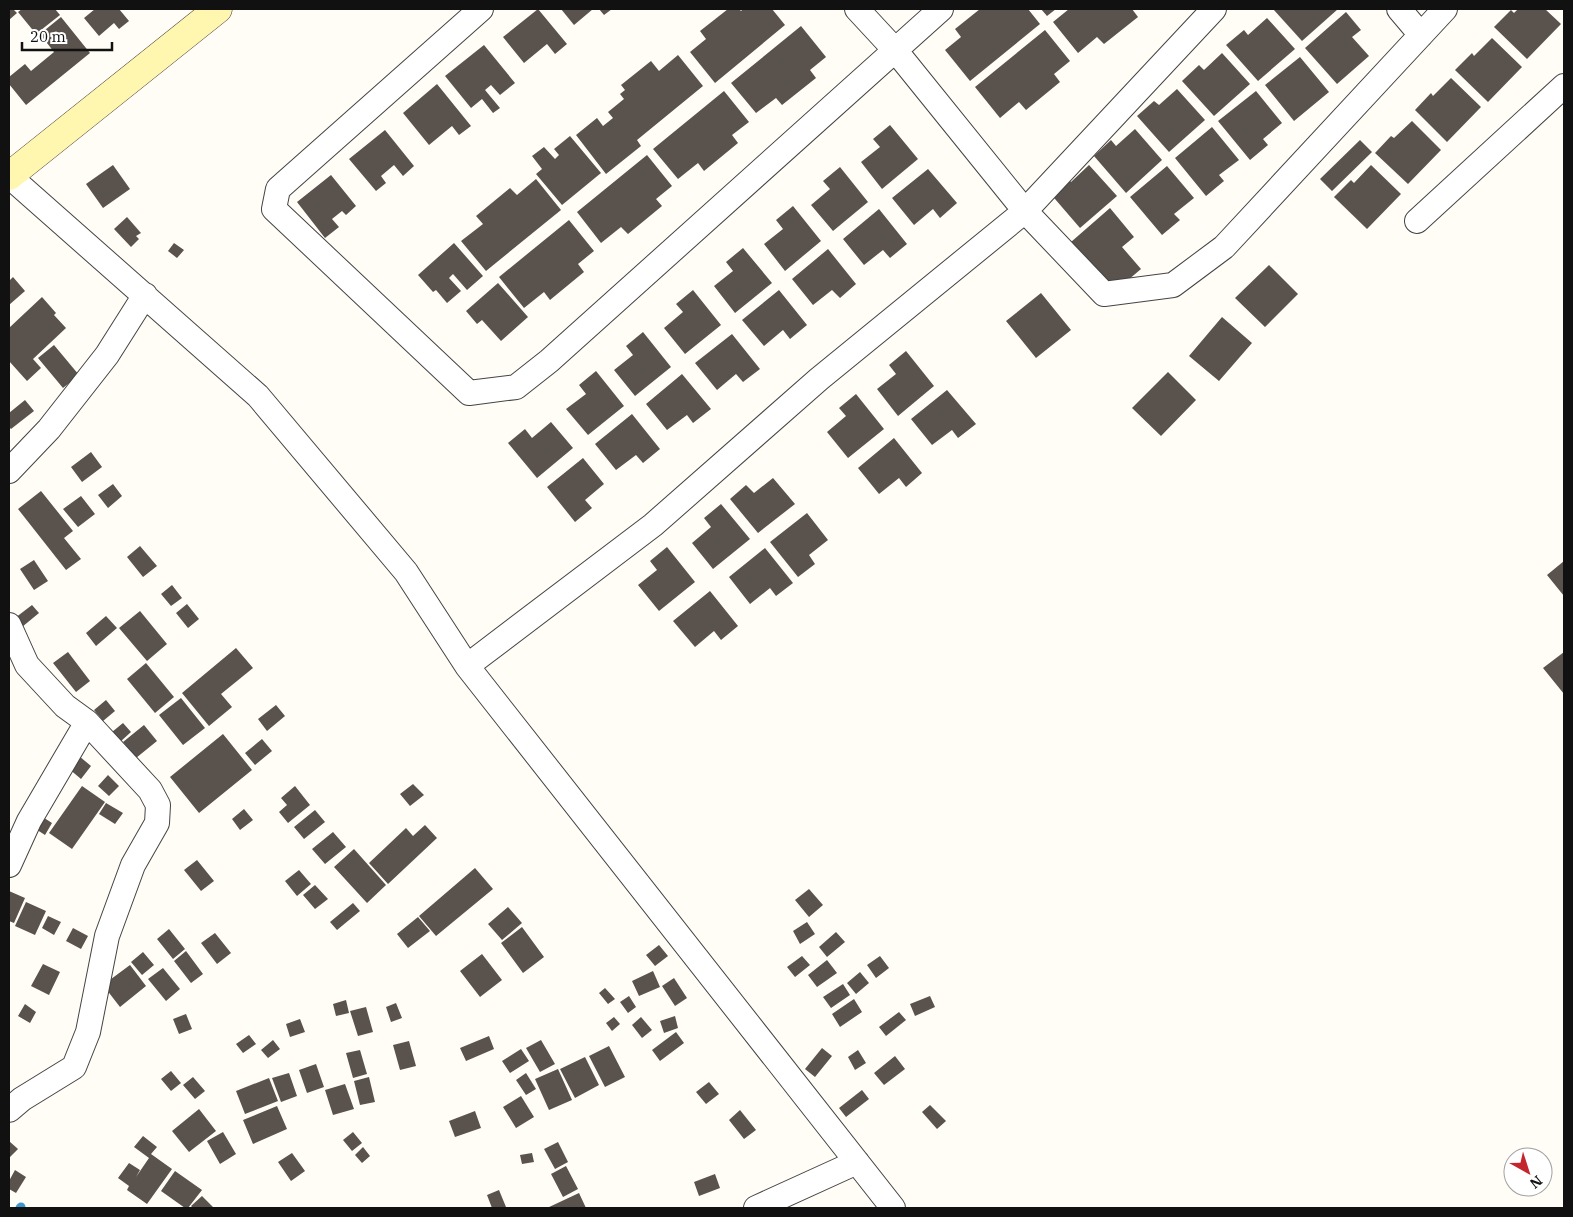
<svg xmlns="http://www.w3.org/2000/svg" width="1573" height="1217" viewBox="0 0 1573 1217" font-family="'IBM Plex Serif',serif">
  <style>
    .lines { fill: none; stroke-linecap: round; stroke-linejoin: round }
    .stream { stroke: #3f96cf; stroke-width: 9 }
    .building { fill: #5a524d }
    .street-casing { stroke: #444; stroke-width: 26 }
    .secondary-casing { stroke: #333; stroke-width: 29 }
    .street { stroke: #fff; stroke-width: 24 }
    .secondary { stroke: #fff6b0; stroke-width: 28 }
  </style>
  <rect width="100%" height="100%" fill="#fffdf5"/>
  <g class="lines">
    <!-- stream -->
    <path class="stream" d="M20,1208L21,1207"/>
  </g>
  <!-- building -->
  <path class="building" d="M9,9H13L17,13L9,20Z
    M22,9H55L60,15L36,34L18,12Z
    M95,9H119L129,21L119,29L114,23L99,36L84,18Z
    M538,9L567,44L555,54L547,44L524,63L503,37Z
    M561,9H593L574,25Z
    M599,9H612L604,15Z
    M728,9H739L741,11L743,9H772L785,25L715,83L690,52L706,39L700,31Z
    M980,9H1028L1040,24L970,81L945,50L961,37L955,29Z
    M1041,9H1056L1047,16Z
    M1069,9H1132L1138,17L1104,44L1097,37L1078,53L1053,22Z
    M1273,9H1338L1302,41Z
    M1518,9H1545L1561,24L1527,59L1494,27L1511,10L1514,13Z
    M1346,12L1361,30L1352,37L1369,56L1337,84L1305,48Z
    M61,17L90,53L26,105L9,84V77L25,64L31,71L54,52L40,34Z
    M1267,18L1295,49L1258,81L1226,45L1244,30L1248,35Z
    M801,26L826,57L810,70L816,78L782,105L776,98L756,113L731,83Z
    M1045,30L1070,61L1054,74L1060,82L1026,110L1019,102L1000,118L975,87Z
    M1492,38L1522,67L1488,102L1455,70L1472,53L1474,56Z
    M484,45L515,83L500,95L491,85L485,90L500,108L493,113L482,99L471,108L445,76Z
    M1222,53L1250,84L1214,116L1182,81L1199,65L1204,70Z
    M678,55L703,86L637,140L641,146L606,174L576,135L597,118L603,126L613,118L608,112L624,99L620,94L625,90L621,85L651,61L659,71Z
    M1300,57L1329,92L1294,121L1265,85Z
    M1451,78L1481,107L1447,142L1415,110L1431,93L1433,96Z
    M437,84L471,126L459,135L452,126L429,145L403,113Z
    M1177,89L1205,120L1169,152L1137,116L1154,101L1159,105Z
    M724,91L749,122L732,135L738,143L704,171L698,163L678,179L653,149Z
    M1256,91L1282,123L1263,139L1268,145L1250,160L1218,121Z
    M1412,121L1441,150L1408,184L1375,153L1391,136L1394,138Z
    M890,125L918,159L882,189L861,162L880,147L873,139Z
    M1212,127L1239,160L1219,175L1224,181L1206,196L1175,158Z
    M1135,129L1162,160L1126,193L1094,156L1111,140L1116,146Z
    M385,130L414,166L403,176L394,165L381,176L386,183L376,191L349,159Z
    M570,136L601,173L562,205L536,174L542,169L532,156L544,147L555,159L559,155L554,149Z
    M1360,140L1372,152L1332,191L1320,179Z
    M647,155L672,186L656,199L662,206L628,234L621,227L601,243L577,212Z
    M113,165L130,189L103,208L86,184Z
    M1089,165L1117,196L1080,228L1049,192L1066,176L1071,182Z
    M1371,165L1401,194L1367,229L1334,197L1351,180L1354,183Z
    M1167,166L1194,198L1174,214L1180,220L1162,235L1130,197Z
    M840,167L868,202L833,231L811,205L830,189L823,181Z
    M928,169L957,203L940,218L933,209L914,225L892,198Z
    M331,175L356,206L346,215L342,211L332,219L339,227L325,238L297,202Z
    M536,179L561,210L486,271L461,241L483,224L476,216L510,188L517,195Z
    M793,206L821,241L785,271L764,244L783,229L776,220Z
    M1110,208L1134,237L1122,247L1141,269L1114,292L1071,242Z
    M879,209L907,244L890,258L883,250L864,265L843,239Z
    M127,217L141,233L136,236L139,239L131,247L114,229Z
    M569,220L594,251L578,264L584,272L550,300L544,292L524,308L499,277Z
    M174,243L184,250L177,258L168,251Z
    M454,243L483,276L467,290L453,274L449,278L461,291L447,303L436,290L433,292L418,275Z
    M743,248L772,283L735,313L714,286L733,271L726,262Z
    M828,249L856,284L840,298L832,290L813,305L792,279Z
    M1269,265L1298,294L1265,327L1235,298Z
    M13,277L25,291L9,305V281Z
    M498,283L528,317L501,341L482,320L477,324L466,311Z
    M693,290L721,325L685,354L664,328L683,312L676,304Z
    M779,290L807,325L790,339L783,330L764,346L742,320Z
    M1041,293L1071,330L1036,358L1006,321Z
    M42,297L56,313L54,315L66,328L33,359L41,368L27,381L9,361V328Z
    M1222,317L1252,343L1219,381L1189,356Z
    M643,332L671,367L635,396L614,370L633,355L626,346Z
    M732,334L760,369L743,382L736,374L717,390L695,363Z
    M54,345L79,375L63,388L38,358Z
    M906,351L934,386L898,416L877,389L896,374L889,365Z
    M596,371L624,406L588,435L566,409L586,394L579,385Z
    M1168,372L1196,400L1161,436L1132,408Z
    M682,374L711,409L693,423L687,415L667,430L646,404Z
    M947,390L976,424L958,438L952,430L932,445L911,419Z
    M856,394L884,429L848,458L827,432L846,416L839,408Z
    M25,400L34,411L11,429L9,427V413Z
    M632,414L660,449L643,463L636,455L616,470L595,444Z
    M551,422L573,448L537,478L508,443L525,429L532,438Z
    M894,438L922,473L906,487L899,478L879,494L858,468Z
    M91,452L102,467L82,482L71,467Z
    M583,458L604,484L585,500L592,508L575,522L547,487Z
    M773,478L795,504L758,533L730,499L746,485L754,493Z
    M113,484L122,496L108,508L98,495Z
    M41,491L73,531L64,538L81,559L66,570L18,509Z
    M81,496L95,514L78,527L63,509Z
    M721,504L750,539L713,569L692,543L711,527L704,518Z
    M807,513L828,540L809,555L815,564L798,577L770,542Z
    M140,546L157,566L143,577L127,557Z
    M667,547L695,582L659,611L638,585L657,570L650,561Z
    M765,548L793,583L776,596L770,588L750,604L729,577Z
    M34,560L48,581L34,590L20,569Z
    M1564,561V596L1547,575Z
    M172,585L182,598L171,606L161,594Z
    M710,591L738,626L721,640L714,631L695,647L673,621Z
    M187,604L199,619L188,628L176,613Z
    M32,605L39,613L22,627L15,618Z
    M140,611L167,644L147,661L119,628Z
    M106,616L117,628L96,646L86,633Z
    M236,648L253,668L221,694L232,707L209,726L182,693Z
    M68,652L90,681L76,692L53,663Z
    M1564,652V694L1543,668Z
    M146,663L174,697L155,713L127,679Z
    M181,698L205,728L183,745L159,715Z
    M106,700L115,711L103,721L94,710Z
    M276,705L285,716L267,731L258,719Z
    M123,723L131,732L120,742L112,732Z
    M144,725L157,741L136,758L123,742Z
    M223,734L252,770L199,813L170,777Z
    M262,739L272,751L255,765L245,753Z
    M79,756L91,766L81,779L68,768Z
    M108,775L119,786L109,796L98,786Z
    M413,784L424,795L410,806L400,794Z
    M82,786L105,802L72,849L49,833Z
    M295,786L310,805L288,823L279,812L287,805L281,798Z
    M106,803L123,813L115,824L99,814Z
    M244,809L253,820L240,830L232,819Z
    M315,810L325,822L304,839L294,827Z
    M38,814L52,823L45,835L31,826Z
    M425,825L437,838L388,884L369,863L406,828L413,836Z
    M333,832L346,847L325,864L312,849Z
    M354,849L386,885L367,903L334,867Z
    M197,860L214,881L201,891L184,870Z
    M475,868L493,889L436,936L419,916Z
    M299,870L311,884L297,896L285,881Z
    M315,885L328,899L315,909L303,895Z
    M809,889L823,905L809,917L795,900Z
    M9,891L25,898L14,923L9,921Z
    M26,902L46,911L35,935L15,926Z
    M353,903L360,911L337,930L330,922Z
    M508,907L522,923L502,940L488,924Z
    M48,916L61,922L54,935L42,928Z
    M418,917L430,931L408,948L397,934Z
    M807,922L815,934L800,944L793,931Z
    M522,927L544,957L523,973L501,943Z
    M73,928L88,936L81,949L66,941Z
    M169,929L185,949L173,959L157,939Z
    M836,932L845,942L827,957L819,947Z
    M215,933L231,953L217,964L201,943Z
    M659,945L668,956L655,966L646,955Z
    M186,951L203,974L191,983L174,961Z
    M143,952L154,965L142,975L131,962Z
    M482,954L502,980L480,997L460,971Z
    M802,956L810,965L795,977L787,967Z
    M880,956L889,968L876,978L867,965Z
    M827,960L837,973L817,987L808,975Z
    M43,964L60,972L49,995L31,986Z
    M130,965L146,986L120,1007L103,985Z
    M163,968L180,989L166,1001L148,979Z
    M653,971L660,987L639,996L632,981Z
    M860,972L869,983L856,994L847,983Z
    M674,978L687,998L675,1006L662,986Z
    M843,984L850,995L831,1008L823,997Z
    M605,988L615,999L608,1004L599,993Z
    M629,996L636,1007L628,1013L620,1002Z
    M930,996L935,1007L915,1016L910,1004Z
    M854,999L862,1012L840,1027L832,1014Z
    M346,1000L349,1013L336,1016L333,1004Z
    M396,1003L402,1018L391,1022L386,1007Z
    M25,1004L36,1012L30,1023L18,1016Z
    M366,1007L373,1032L358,1036L350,1011Z
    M899,1012L906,1020L886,1036L879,1027Z
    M186,1014L192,1029L179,1034L173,1019Z
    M675,1016L678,1028L664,1033L660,1021Z
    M614,1017L620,1024L612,1031L606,1023Z
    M641,1017L652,1030L642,1038L632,1025Z
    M300,1019L305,1032L290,1037L286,1024Z
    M676,1032L684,1043L660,1061L652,1050Z
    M249,1035L256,1044L243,1053L236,1044Z
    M489,1036L494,1049L466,1061L460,1048Z
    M273,1040L280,1049L268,1058L261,1050Z
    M541,1040L555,1064L540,1072L526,1048Z
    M409,1041L416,1066L400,1070L393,1045Z
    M609,1046L625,1077L605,1087L589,1056Z
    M822,1048L832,1056L815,1077L805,1069Z
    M521,1049L529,1061L510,1073L502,1061Z
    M360,1050L367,1074L353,1078L346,1053Z
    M858,1050L866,1063L855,1070L848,1057Z
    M895,1056L905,1069L884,1085L874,1073Z
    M585,1057L599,1085L575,1098L560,1069Z
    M316,1064L324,1087L307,1093L299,1070Z
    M558,1069L572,1100L549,1110L535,1079Z
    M171,1071L181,1083L171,1091L161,1079Z
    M289,1073L297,1096L281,1102L272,1078Z
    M526,1073L536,1089L526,1095L516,1080Z
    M193,1077L205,1091L195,1099L183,1085Z
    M369,1077L375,1102L360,1105L354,1081Z
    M269,1078L278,1101L245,1114L236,1091Z
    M709,1082L719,1094L706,1104L696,1092Z
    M345,1084L354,1109L333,1115L325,1090Z
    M862,1090L869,1099L846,1117L839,1108Z
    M521,1096L534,1117L516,1128L503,1107Z
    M930,1105L946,1121L937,1129L922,1112Z
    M277,1106L287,1129L253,1144L243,1120Z
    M199,1109L216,1131L189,1152L172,1131Z
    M740,1110L756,1130L744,1139L729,1120Z
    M475,1111L481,1128L455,1137L449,1121Z
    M223,1132L236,1154L220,1164L207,1141Z
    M353,1132L362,1143L352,1151L343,1140Z
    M143,1136L157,1147L151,1154L172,1169L147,1204L127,1190L129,1186L118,1178L129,1163L140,1170L136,1177L149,1158L134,1147Z
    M9,1141L18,1149L9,1158Z
    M558,1142L568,1162L555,1169L544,1149Z
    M363,1147L370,1156L362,1163L355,1155Z
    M292,1153L305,1171L291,1181L278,1162Z
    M532,1153L534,1162L522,1164L520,1155Z
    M566,1166L578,1189L563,1197L551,1174Z
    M15,1170L26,1177L16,1193L9,1189V1181Z
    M175,1171L202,1190L188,1208H185L161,1191Z
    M715,1174L720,1188L699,1196L694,1182Z
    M499,1190L506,1207L492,1208L487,1195Z
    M579,1193L586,1208H547Z
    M202,1196L214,1208H193L191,1206Z"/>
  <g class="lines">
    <defs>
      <path id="street" d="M481,9L278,189L274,209L469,393L516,387L549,361L941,9
        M857,9L895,50L1025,211L1104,294L1173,285L1224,247L1445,9
        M1399,9L1421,35
        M9,176L258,396L406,572L467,666L893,1208
        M1417,221L1564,86
        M9,471L49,429L107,355L145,295
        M9,625L27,665L65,706L87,722L150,790L158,805L157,823L133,865L107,936L88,1032L74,1067L22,1099L9,1110
        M467,666L653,525L819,379L1025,211L1214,9
        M9,865L29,821L87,722
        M756,1208L857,1162"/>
      <path id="secondary" d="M9,176L218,9"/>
    </defs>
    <!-- street casing -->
    <use href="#street" class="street-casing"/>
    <!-- secondary casing -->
    <use href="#secondary" class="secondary-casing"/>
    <!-- street -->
    <use href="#street" class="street"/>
    <!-- secondary -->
    <use href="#secondary" class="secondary"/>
  </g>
  <!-- border -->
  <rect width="1573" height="1217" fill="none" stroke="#111111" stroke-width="20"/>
  <!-- north arrow -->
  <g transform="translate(1528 1172) rotate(141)"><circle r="24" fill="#ffffff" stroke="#a0a0a0"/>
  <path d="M0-4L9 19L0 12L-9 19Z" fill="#c4262e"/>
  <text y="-8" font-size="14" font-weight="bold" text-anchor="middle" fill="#111111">N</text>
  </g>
  <!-- scale -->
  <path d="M22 42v8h90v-8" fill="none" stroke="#111111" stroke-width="2.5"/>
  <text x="30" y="42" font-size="15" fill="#111111" stroke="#ffffff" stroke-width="4" paint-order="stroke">20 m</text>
</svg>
